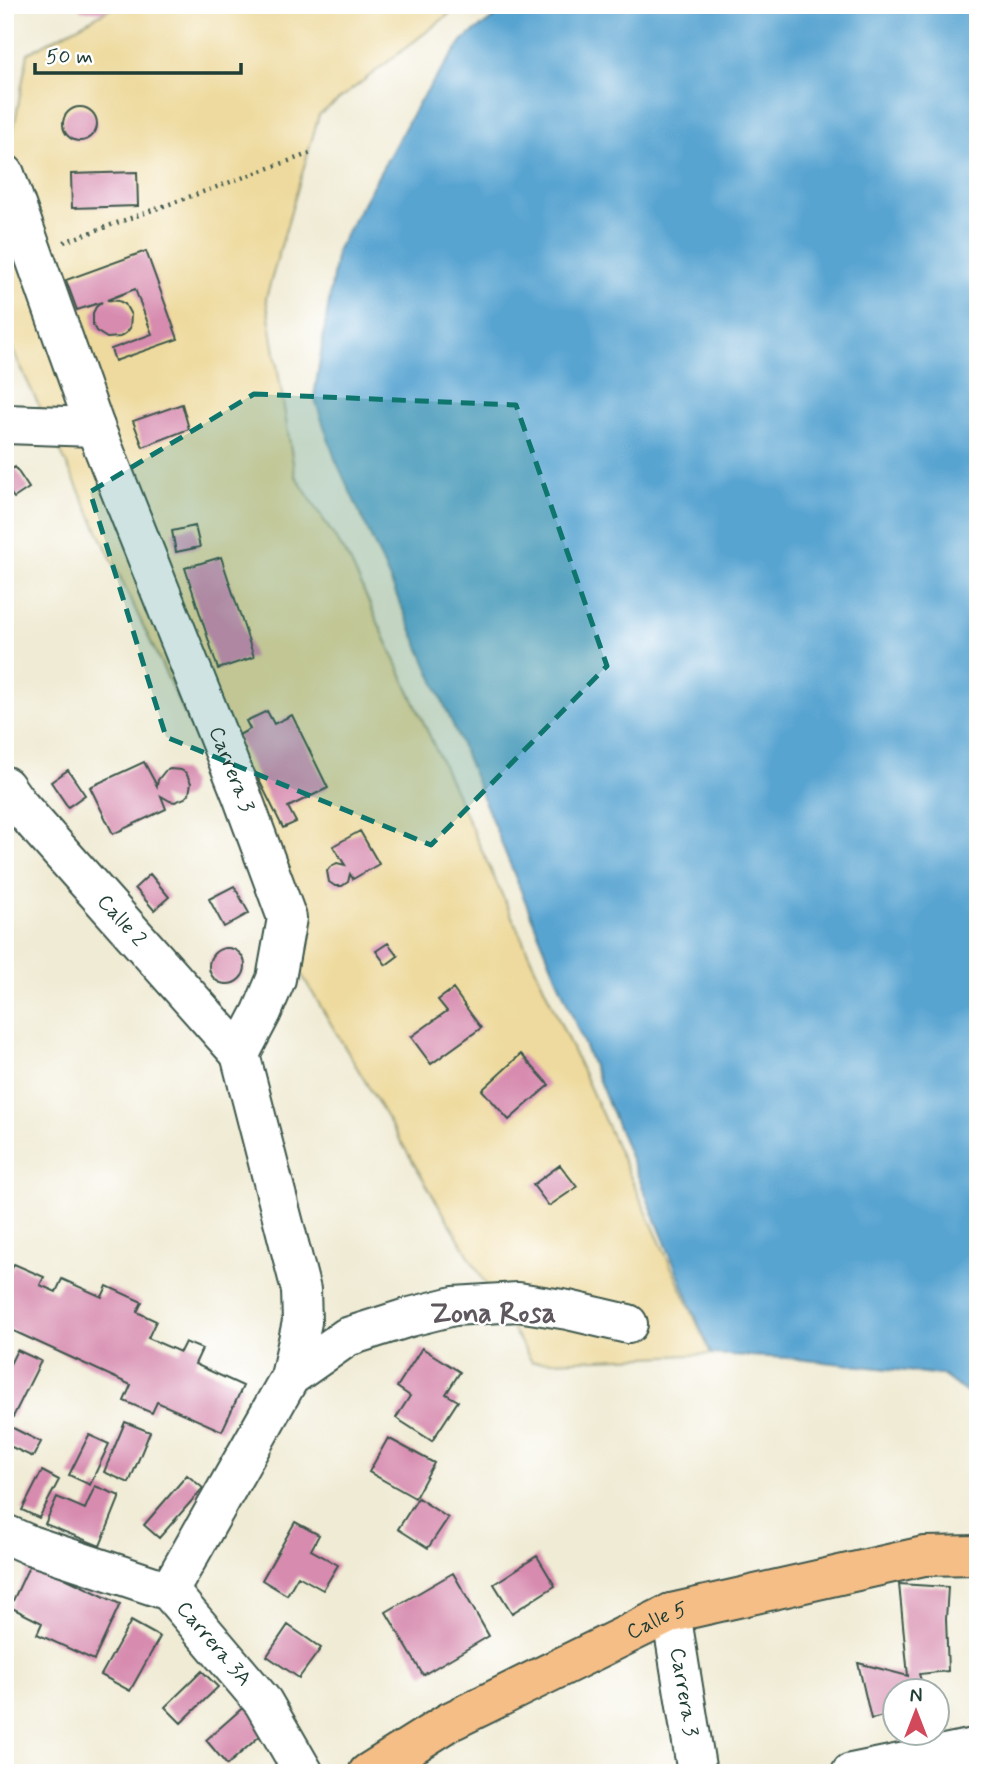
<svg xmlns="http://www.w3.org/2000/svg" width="983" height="1778" viewBox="0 0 983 1778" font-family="Mynerve,sans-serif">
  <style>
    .sand { fill: #eeda9e; stroke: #868c69; stroke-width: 2 }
    .water { fill: #59a4d1; stroke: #3c7082; stroke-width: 2 }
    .building { fill: #d78baf }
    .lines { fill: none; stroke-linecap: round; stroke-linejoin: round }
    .minor-casing { stroke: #3e574c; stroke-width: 42 }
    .major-casing { stroke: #3e574c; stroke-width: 42 }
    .path { stroke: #3e574c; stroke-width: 4.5; stroke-dasharray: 2 5; stroke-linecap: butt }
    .minor { stroke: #fff; stroke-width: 38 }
    .major { stroke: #f6be87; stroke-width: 38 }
    .marked { fill: #0f766e; fill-opacity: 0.2; stroke: #0f766e; stroke-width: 5; stroke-dasharray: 14 9; stroke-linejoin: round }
    .labels { text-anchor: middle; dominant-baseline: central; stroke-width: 5; stroke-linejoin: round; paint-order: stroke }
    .street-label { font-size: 21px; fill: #1f3d34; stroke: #fff }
    .district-label { font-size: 28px; font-weight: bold; fill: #5f585f; stroke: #fff }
  </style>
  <rect width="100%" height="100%" fill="#fff"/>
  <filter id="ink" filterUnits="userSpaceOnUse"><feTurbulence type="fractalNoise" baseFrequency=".0143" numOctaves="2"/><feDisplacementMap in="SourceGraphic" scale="14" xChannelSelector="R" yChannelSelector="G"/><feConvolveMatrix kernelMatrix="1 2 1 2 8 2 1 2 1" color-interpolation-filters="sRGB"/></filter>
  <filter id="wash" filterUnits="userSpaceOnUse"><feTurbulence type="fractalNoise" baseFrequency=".00686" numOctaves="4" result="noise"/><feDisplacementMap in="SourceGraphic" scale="28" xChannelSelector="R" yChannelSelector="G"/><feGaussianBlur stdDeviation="1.57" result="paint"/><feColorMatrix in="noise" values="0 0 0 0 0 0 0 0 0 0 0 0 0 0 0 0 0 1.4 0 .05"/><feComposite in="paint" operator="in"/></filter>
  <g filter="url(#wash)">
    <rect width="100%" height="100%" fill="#f0ebd4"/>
    <!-- sand -->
    <path class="sand" d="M130,5H461L319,115L266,298L295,475L351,563L711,1354L532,1362L293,960L192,729L5,334V175L28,53L105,12L108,9Z"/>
    <!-- water -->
    <path class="water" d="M511,5H978V1401L942,1375L788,1358L711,1354L453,725L380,557L335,459L314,397L337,250L419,102L463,40Z"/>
    <g id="blocks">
      <!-- building -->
      <path class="building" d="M5,5H9V36H5Z
        M80,5H105V12L80,10Z
        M63 124a17 17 0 1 1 34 0a17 17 0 1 1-34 0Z
        M137,172L138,206L72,208L71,174Z
        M146,251L178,339L115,361L111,349L152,334L135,289L107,300L119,301L125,304L131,315L130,328L126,333L120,337L107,338L96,331L93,325V313L96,307L102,302L77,310L66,280Z
        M182,404L189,429L143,447L133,421Z
        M15,467L29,488L14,498L5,486V473Z
        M195,526L200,547L176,552L172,531Z
        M221,557L254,657L218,669L185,568Z
        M267,711L274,724L292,715L328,788L288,807L296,822L283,828L237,736L250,729L246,721Z
        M144,762L157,786L158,780L165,771L170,769L181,770L186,773L191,783L189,794L185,798L175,802L170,801L161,796L166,809L113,834L90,787Z
        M68,770L85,795L68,807L51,782Z
        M360,831L379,864L353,879L350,874L348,882L342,886H335L329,882L327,871L330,867L337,863L345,865L333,846Z
        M150,874L169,897L154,910L135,888Z
        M234,886L249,913L224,927L209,899Z
        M388,943L398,956L386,965L376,951Z
        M209 966a18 18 0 1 1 36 0a18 18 0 1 1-36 0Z
        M453,989L481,1028L431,1064L411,1037L447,1011L438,1000Z
        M521,1054L549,1085L509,1120L482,1090Z
        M560,1165L577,1187L549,1206L533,1185Z
        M14,1264L44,1277L40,1285L56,1292L62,1279L102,1297L107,1286L142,1302L137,1312L156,1321L148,1338L180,1352L185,1342L202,1349L195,1364L243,1386L222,1431L157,1402L152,1413L124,1401L131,1385L5,1327V1273L9,1275Z
        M422,1348L460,1372L446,1394L458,1401L432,1441L396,1418L410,1396L397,1387Z
        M17,1350L41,1361L13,1417L5,1413V1374Z
        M125,1422L150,1432L129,1483L104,1472Z
        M11,1427L41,1442L33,1457L5,1444V1438Z
        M89,1435L109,1444L90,1485L69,1475Z
        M388,1438L434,1463L415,1498L369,1472Z
        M42,1471L59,1480L39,1518L22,1510Z
        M187,1475L203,1488L159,1538L144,1525Z
        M95,1486L120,1496L100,1546L45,1524L57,1497L85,1509Z
        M418,1498L448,1518L428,1548L398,1529Z
        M295,1522L319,1535L311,1550L338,1565L323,1590L298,1576L287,1595L262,1580Z
        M537,1556L555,1586L512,1613L494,1584Z
        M31,1562L120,1604L94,1660L37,1634L42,1623L10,1607Z
        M453,1573L489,1636L423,1675L386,1612Z
        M899,1584L948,1587L946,1619L948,1671L919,1674L924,1690H895V1713L871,1719L858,1663L908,1676Z
        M131,1621L160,1637L130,1691L101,1675Z
        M288,1625L321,1648L299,1678L267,1656Z
        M202,1671L218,1687L181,1723L165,1707Z
        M247,1704L269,1728L227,1765L206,1740Z"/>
    </g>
  </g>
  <g filter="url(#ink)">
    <use href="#blocks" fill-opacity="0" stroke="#3e574c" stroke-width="2"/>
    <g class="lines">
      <defs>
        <g id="minor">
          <path id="s1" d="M5,174L95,427L242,796L287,918L276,979L262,1012L240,1054L301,1290L302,1322L290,1377"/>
          <path d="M5,424L95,427"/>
          <path id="s2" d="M5,786L17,803L240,1054"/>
          <path id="s3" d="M5,1534L30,1545L169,1591L263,1702L304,1773"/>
          <path d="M169,1591L290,1377L347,1337L410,1317L454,1306L518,1302L568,1310L628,1324"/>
          <path id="s4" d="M671,1613L697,1773"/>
          <path d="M851,1773L978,1747"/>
        </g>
        <g id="major">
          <path id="s5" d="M368,1773L449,1722L671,1613L924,1556L978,1555"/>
        </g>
      </defs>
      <!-- minor casing -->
      <use href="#minor" class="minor-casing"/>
      <!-- major casing -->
      <use href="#major" class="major-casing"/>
      <!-- path -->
      <path class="path" d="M64,242L311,153"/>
      <!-- minor -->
      <use href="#minor" class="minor"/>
      <!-- major -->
      <use href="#major" class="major"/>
    </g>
  </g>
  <!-- marked area -->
  <path class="marked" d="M254,394L516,405L607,666L431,845L166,737L90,492Z"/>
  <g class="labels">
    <!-- street labels -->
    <g class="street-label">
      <text stroke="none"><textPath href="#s1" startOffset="637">Carrera 3</textPath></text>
      <text stroke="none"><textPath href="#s2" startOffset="178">Calle 2</textPath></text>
      <text stroke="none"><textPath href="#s5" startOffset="327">Calle 5</textPath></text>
      <text stroke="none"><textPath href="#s3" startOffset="243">Carrera 3A</textPath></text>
      <text stroke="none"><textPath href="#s4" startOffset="80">Carrera 3</textPath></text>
    </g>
    <!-- district labels -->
    <g class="district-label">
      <text x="493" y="1314">Zona Rosa</text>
    </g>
  </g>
  <!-- margin -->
  <rect width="983" height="1778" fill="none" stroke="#fff" stroke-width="28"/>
  <!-- north arrow -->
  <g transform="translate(916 1712)"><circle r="33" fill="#ffffff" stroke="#a5b1ae" stroke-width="2"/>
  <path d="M0-5L12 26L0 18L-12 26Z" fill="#d1495b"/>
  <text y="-10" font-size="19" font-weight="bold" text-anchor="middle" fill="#1f3d34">N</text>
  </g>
  <!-- scale -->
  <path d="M35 63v10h206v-10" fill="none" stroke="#1f3d34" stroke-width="3.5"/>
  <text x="46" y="63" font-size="21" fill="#1f3d34" stroke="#ffffff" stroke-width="5" paint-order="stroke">50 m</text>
</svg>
